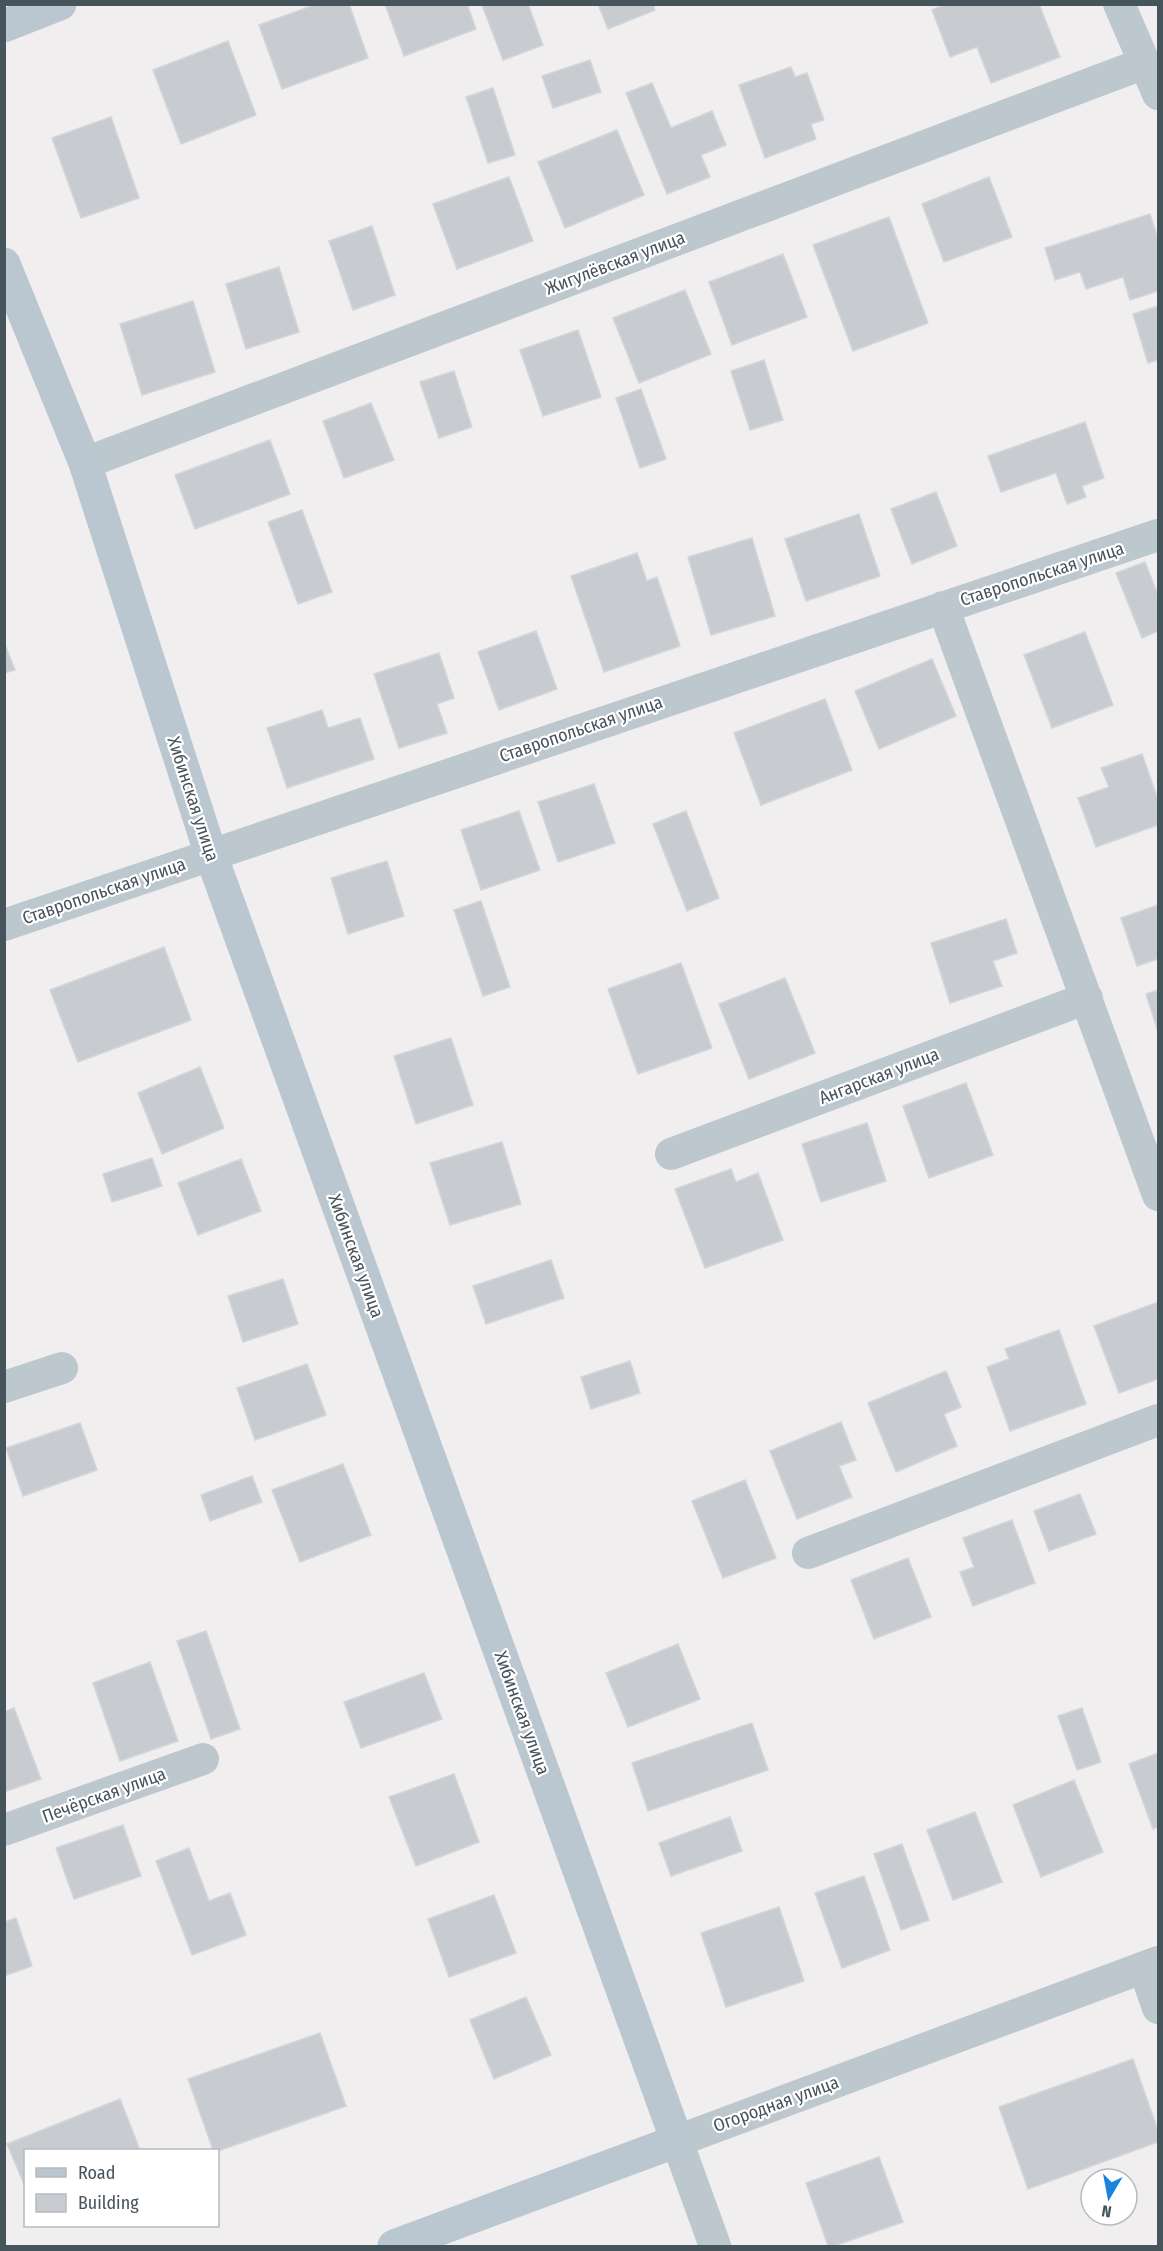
<svg xmlns="http://www.w3.org/2000/svg" width="1163" height="2251" viewBox="0 0 1163 2251" font-family="'Fira Sans Condensed',sans-serif">
  <style>
    .building { fill: #c8ccd1; stroke: #d2d5da; stroke-width: 1.5 }
    .lines { fill: none; stroke-linecap: round; stroke-linejoin: round }
    .street { stroke: #bcc7ce; stroke-width: 32 }
    .secondary { stroke: #bac7d0; stroke-width: 33 }
    .labels { text-anchor: middle; dominant-baseline: central; stroke-width: 4.5; stroke-linejoin: round; paint-order: stroke }
    .street-label { font-size: 18px; fill: #46545c; stroke: #fff }
  </style>
  <rect width="100%" height="100%" fill="#f1eeef"/>
  <!-- building -->
  <path class="building" d="M317,4H349L368,58L282,89L259,25Z
    M385,4H467L476,29L404,56Z
    M528,4L543,45L503,60L482,5Z
    M598,4H653L655,10L608,29Z
    M946,4H1039L1060,57L991,83L977,47L950,57L932,10Z
    M228,41L256,115L181,144L153,70Z
    M590,60L601,92L553,108L542,76Z
    M791,67L795,77L807,73L824,120L811,124L816,139L765,158L739,85Z
    M652,83L671,128L712,111L726,145L701,155L710,177L667,194L626,93Z
    M493,88L515,155L488,163L466,97Z
    M111,117L139,198L81,218L52,138Z
    M617,130L644,195L565,228L538,162Z
    M509,177L533,241L457,269L433,204Z
    M989,177L1012,237L944,262L922,204Z
    M1150,214L1158,239V291L1130,300L1123,277L1086,289L1080,272L1055,280L1045,248Z
    M889,217L928,323L853,351L813,245Z
    M372,226L395,295L353,310L329,241Z
    M783,254L807,317L732,345L709,282Z
    M279,267L299,332L246,349L226,284Z
    M685,290L711,354L639,383L613,318Z
    M193,301L215,372L142,395L120,324Z
    M1158,306V360L1148,363L1133,314Z
    M578,330L601,397L543,416L520,350Z
    M764,360L783,420L750,430L731,371Z
    M454,371L472,427L439,438L420,382Z
    M641,389L666,459L640,468L616,398Z
    M371,403L394,460L344,478L323,421Z
    M1085,422L1104,478L1082,486L1086,497L1067,504L1056,473L1001,492L988,456Z
    M270,440L290,494L195,529L175,475Z
    M936,492L957,546L912,564L891,509Z
    M302,510L332,592L298,604L268,522Z
    M859,514L880,576L806,601L785,539Z
    M752,538L775,616L711,635L688,557Z
    M637,553L647,581L657,577L680,646L604,672L571,576Z
    M1145,562L1158,595V631L1142,638L1116,573Z
    M536,631L557,689L499,710L478,652Z
    M1085,632L1113,705L1052,728L1024,655Z
    M4,642L15,670L4,673Z
    M439,653L454,698L437,704L447,733L399,748L374,674Z
    M932,659L956,716L879,749L855,691Z
    M825,699L852,770L761,805L734,733Z
    M322,710L328,728L360,718L374,759L287,788L267,728Z
    M1142,754L1158,800V825L1096,847L1078,798L1109,787L1101,768Z
    M594,784L615,843L558,862L538,802Z
    M519,811L540,870L481,890L461,830Z
    M686,811L719,898L687,911L653,824Z
    M387,861L404,916L348,934L331,878Z
    M481,901L510,987L483,996L454,910Z
    M1158,905V959L1137,966L1121,918Z
    M1006,919L1017,953L993,961L1002,986L950,1003L931,943Z
    M164,947L191,1020L78,1062L50,990Z
    M681,963L712,1048L638,1074L608,989Z
    M785,978L815,1053L749,1079L719,1004Z
    M1158,990V1032L1146,994Z
    M451,1038L473,1105L416,1124L394,1056Z
    M200,1067L224,1128L162,1154L138,1093Z
    M966,1083L993,1155L929,1178L903,1106Z
    M867,1123L886,1181L821,1202L802,1144Z
    M502,1142L521,1204L450,1225L430,1163Z
    M152,1158L162,1186L112,1202L103,1174Z
    M241,1159L261,1211L198,1235L178,1183Z
    M731,1169L736,1182L758,1173L783,1240L705,1268L675,1189Z
    M551,1260L564,1298L486,1324L473,1286Z
    M283,1279L298,1324L243,1342L228,1296Z
    M1158,1302V1379L1119,1393L1094,1326Z
    M1059,1330L1086,1404L1010,1431L987,1367L1009,1359L1005,1349Z
    M630,1361L640,1393L591,1409L581,1377Z
    M307,1364L326,1415L255,1440L237,1388Z
    M946,1371L961,1407L944,1414L957,1446L896,1472L868,1403Z
    M841,1422L856,1460L839,1466L852,1497L797,1519L770,1451Z
    M80,1423L97,1470L23,1496L6,1448Z
    M343,1464L371,1535L300,1562L272,1490Z
    M252,1476L262,1502L210,1521L201,1495Z
    M745,1480L776,1558L723,1578L692,1501Z
    M1080,1494L1096,1534L1049,1551L1034,1511Z
    M1012,1520L1035,1583L973,1606L960,1572L974,1567L963,1538Z
    M908,1558L931,1617L874,1639L851,1580Z
    M206,1631L240,1729L211,1739L177,1641Z
    M678,1644L700,1699L628,1727L606,1673Z
    M150,1662L178,1741L120,1761L93,1683Z
    M424,1673L442,1719L361,1748L344,1702Z
    M14,1708L41,1779L4,1792V1712Z
    M1082,1708L1101,1762L1077,1770L1058,1716Z
    M752,1723L768,1770L648,1811L632,1763Z
    M1158,1753V1827L1153,1829L1129,1764Z
    M454,1774L479,1842L416,1866L389,1797Z
    M1074,1780L1103,1852L1041,1877L1013,1805Z
    M975,1812L1002,1882L953,1900L927,1830Z
    M730,1817L742,1851L671,1876L659,1843Z
    M123,1825L141,1876L74,1899L56,1848Z
    M902,1844L929,1920L901,1930L874,1854Z
    M189,1848L209,1901L230,1893L246,1935L192,1955L156,1861Z
    M864,1876L890,1950L842,1968L815,1893Z
    M494,1895L516,1953L449,1977L428,1919Z
    M779,1907L804,1981L726,2007L701,1933Z
    M16,1918L32,1966L4,1976V1922Z
    M526,1997L551,2055L494,2079L470,2020Z
    M320,2033L346,2106L218,2151L213,2150L188,2079Z
    M1133,2059L1158,2131V2142L1028,2189L999,2107Z
    M120,2099L140,2150H26V2189L7,2144Z
    M879,2157L903,2222L834,2246H828L806,2183Z"/>
  <g class="lines">
    <!-- street -->
    <path class="street" d="M1119,4L1158,94
      M85,463L1145,63
      M943,607L1158,1195
      M4,925L1158,535
      M671,1154L1087,998
      M4,1387L62,1368
      M808,1553L1158,1420
      M4,1830L203,1759
      M1144,1968L1158,2008
      M715,2246L677,2141L1158,1962"/>
    <!-- secondary -->
    <path class="secondary" d="M4,26L60,4
      M4,264L85,463L211,855L677,2141L394,2246"/>
  </g>
  <g class="labels">
    <!-- street labels -->
    <g class="street-label">
      <text transform="translate(615 263) rotate(-21)">Жигулёвская улица</text>
      <text transform="translate(1042 574) rotate(-18)">Ставропольская улица</text>
      <text transform="translate(581 729) rotate(-19)">Ставропольская улица</text>
      <text transform="translate(193 799) rotate(72)">Хибинская улица</text>
      <text transform="translate(104 891) rotate(-19)">Ставропольская улица</text>
      <text transform="translate(879 1076) rotate(-21)">Ангарская улица</text>
      <text transform="translate(356 1256) rotate(70)">Хибинская улица</text>
      <text transform="translate(522 1713) rotate(70)">Хибинская улица</text>
      <text transform="translate(104 1795) rotate(-20)">Печёрская улица</text>
      <text transform="translate(776 2104) rotate(-20)">Огородная улица</text>
    </g>
  </g>
  <!-- border -->
  <rect width="1163" height="2251" fill="none" stroke="#46545c" stroke-width="12"/>
  <!-- legend -->
  <rect x="24" y="2149" width="195" height="78" fill="#ffffff" stroke="#b5bbbe" stroke-width="1.5"/>
  <rect x="36" y="2168" width="30" height="9" fill="#bac7d0" stroke="#b5bbbe" stroke-width="1.5"/>
  <text x="78" y="2179" font-size="18" fill="#46545c">Road</text>
  <rect x="36" y="2194" width="30" height="18" fill="#c8ccd1" stroke="#b5bbbe" stroke-width="1.5"/>
  <text x="78" y="2209" font-size="18" fill="#46545c">Building</text>
  <!-- north arrow -->
  <g transform="translate(1109 2197) rotate(190)"><circle r="28" fill="#ffffff" stroke="#b5bbbe" stroke-width="1.5"/>
  <path d="M0-4.5L10 22L0 15L-10 22Z" fill="#1883e1"/>
  <text y="-9" font-size="16" font-weight="bold" text-anchor="middle" fill="#46545c">N</text>
  </g>
</svg>
